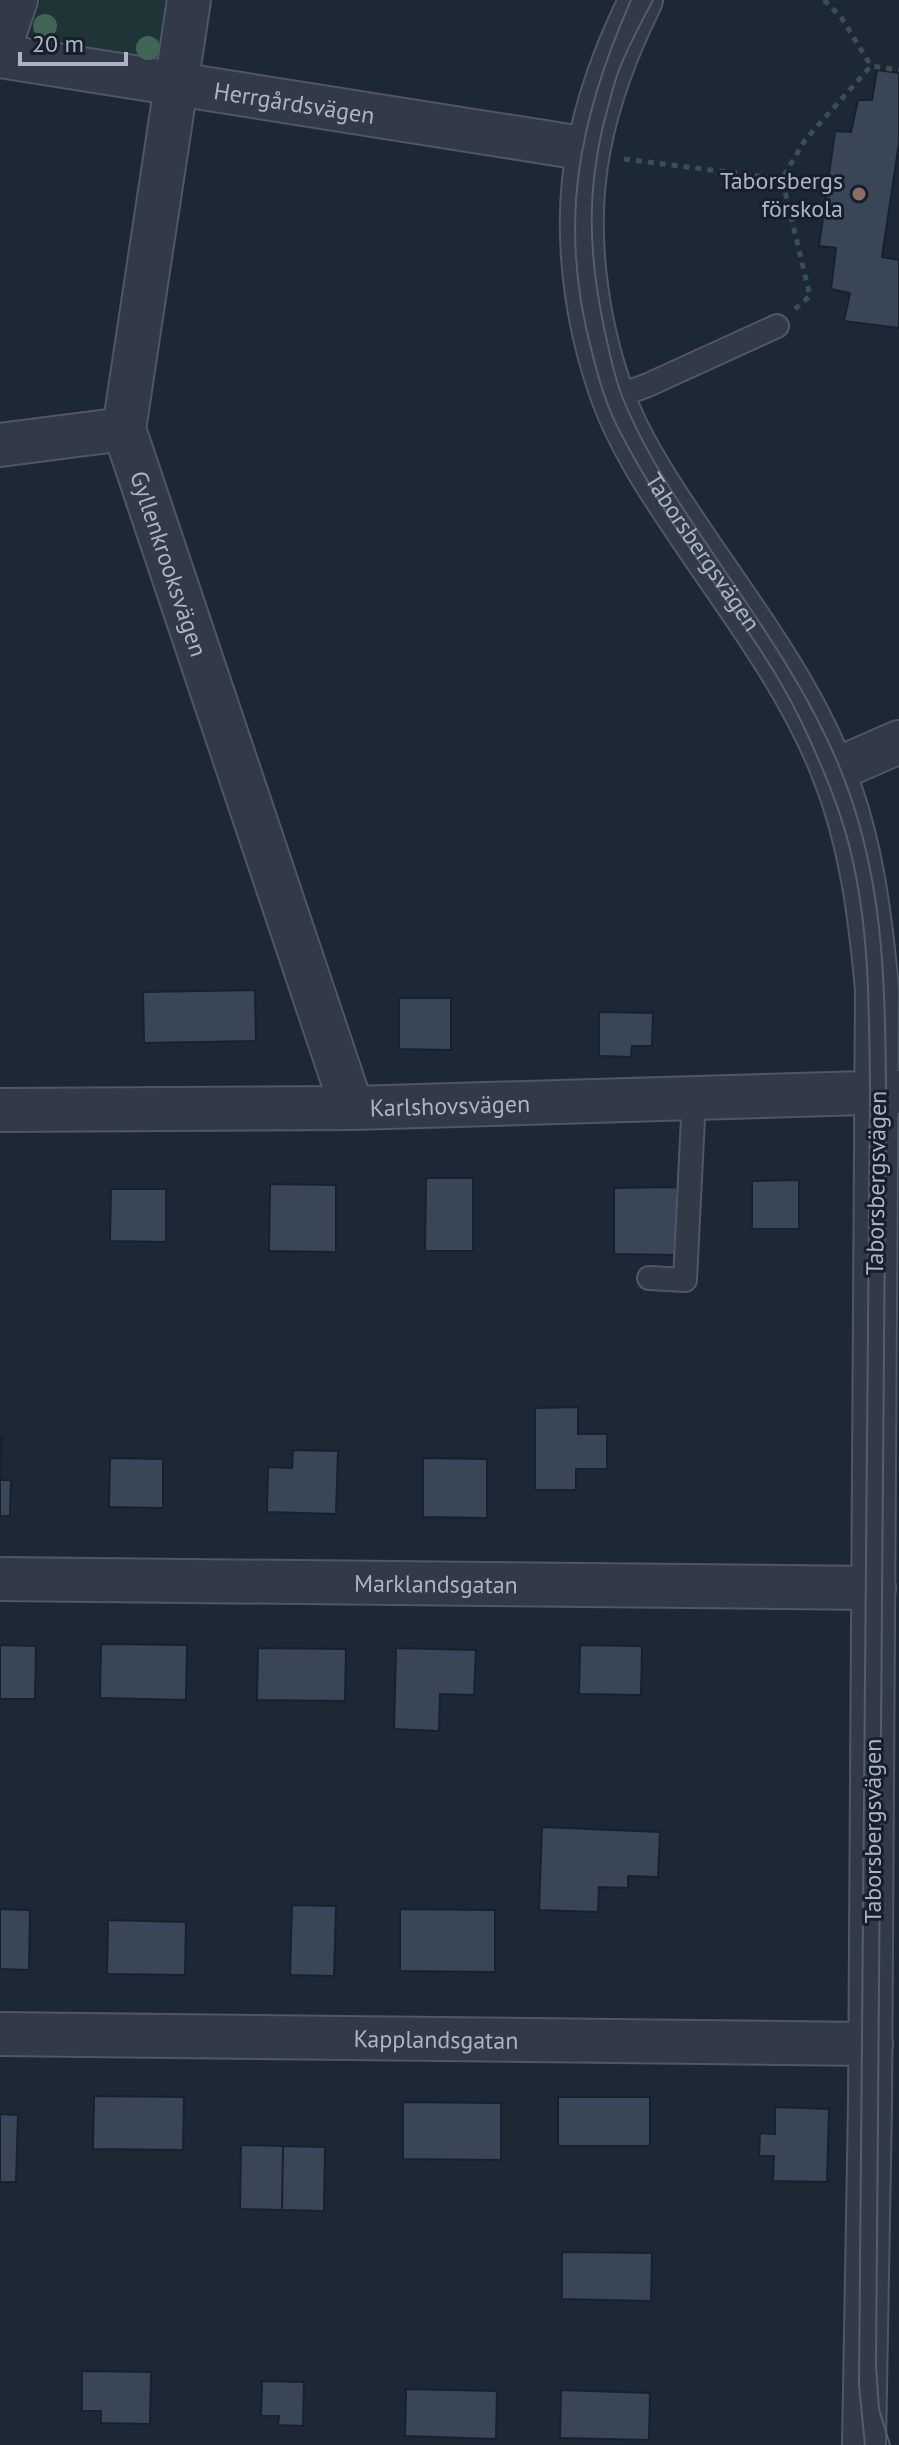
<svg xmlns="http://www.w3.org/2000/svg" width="899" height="2445" viewBox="0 0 899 2445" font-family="'PT Sans',sans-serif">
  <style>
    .green { fill: #1f3437 }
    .building { fill: #394657; stroke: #18212c; stroke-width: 2 }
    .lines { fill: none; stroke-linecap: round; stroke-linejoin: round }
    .service-casing { stroke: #4e5765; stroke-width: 26 }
    .minor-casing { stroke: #4e5765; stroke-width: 46 }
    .path { stroke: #395051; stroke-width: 5; stroke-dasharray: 6 6; stroke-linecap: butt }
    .service { stroke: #313a46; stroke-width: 22 }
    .minor { stroke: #313a46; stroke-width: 42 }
    .tram { stroke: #525e6e; stroke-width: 2 }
    .tree { fill: #426454 }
    .education-dot { fill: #8d6e63; stroke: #171f2a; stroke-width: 3 }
    .labels { text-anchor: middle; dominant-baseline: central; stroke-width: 6; stroke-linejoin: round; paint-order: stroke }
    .street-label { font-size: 24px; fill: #aab4c4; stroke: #171f2a }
    .poi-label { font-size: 24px; fill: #aab4c4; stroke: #171f2a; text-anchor: end }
  </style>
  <rect width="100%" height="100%" fill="#1d2836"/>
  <!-- green -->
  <path class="green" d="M41,0H170L160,62L29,41Z"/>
  <!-- building -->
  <path class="building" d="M877,70L899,73V143L882,257L899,260V328L844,321L850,293L831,289L836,248L819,246L835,131L851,132L858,100H872Z
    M255,990L256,1041L144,1043L143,992Z
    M399,998H451V1050L399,1049Z
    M599,1012L653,1013L652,1046H632L631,1057L599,1056Z
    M426,1178H473V1251H425Z
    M799,1180V1229H752V1181Z
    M270,1184L336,1185V1252L269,1251Z
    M677,1187V1255L614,1254V1188Z
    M111,1189H166V1242L110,1241Z
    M578,1407V1434H607V1469H576V1490H535V1408Z
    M0,1437H2L0,1480H11L10,1516H0Z
    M293,1450L338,1451L336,1514L267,1512L268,1467L292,1468Z
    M110,1458L163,1459V1508L109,1507Z
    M423,1458L487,1459V1518L423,1517Z
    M101,1644L187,1645L186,1700L100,1698Z
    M0,1645L36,1646L35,1699H0Z
    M580,1645L642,1646L641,1695L579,1694Z
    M258,1648L346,1649L345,1701L257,1700Z
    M396,1648L476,1650L474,1695L440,1694L439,1731L394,1729Z
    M542,1827L660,1832L658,1877L628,1876V1888L599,1887L598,1912L539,1910Z
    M292,1905L336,1906L334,1976L290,1975Z
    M0,1909L30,1910L29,1970L0,1969Z
    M400,1909L495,1910V1972L400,1971Z
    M108,1920L186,1922L185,1975L107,1974Z
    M94,2096L184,2097L183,2150L93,2149Z
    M558,2097H650V2146H558Z
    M403,2102L501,2103V2160L403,2159Z
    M775,2107L829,2109L827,2182L773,2181L774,2156H759L760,2133L775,2134Z
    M0,2114L18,2115L16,2182H0Z
    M241,2145L283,2146L282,2210L240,2209Z
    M283,2146L325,2147L324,2211L282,2210Z
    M562,2252L652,2253L651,2301L562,2299Z
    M82,2371L151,2372L150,2424L101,2423V2411H82Z
    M262,2381L304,2382L303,2426L278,2425L279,2416H261Z
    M406,2389L497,2391L496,2439L405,2436Z
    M561,2390L650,2393L649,2440L560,2438Z"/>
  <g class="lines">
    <defs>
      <path id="service" d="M613,398L648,385L777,326
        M649,1278L685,1280L694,1098"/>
      <g id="minor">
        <path id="s1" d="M189,0L124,429L352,1108"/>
        <path id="s2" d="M641,0C618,46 599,96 589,147C573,228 585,320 613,397C629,440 655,481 680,518C734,600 797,679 833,771C861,841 870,914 877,989L870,2104L864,2445"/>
        <path d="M0,47L16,0"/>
        <path id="s3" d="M0,56L588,149"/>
        <path d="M0,445L124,429"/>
        <path d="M833,771L899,742"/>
        <path id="s4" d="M0,1110L352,1108L899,1092"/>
        <path id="s5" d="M0,1579L874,1588"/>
        <path id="s6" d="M0,2034L871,2044"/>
      </g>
    </defs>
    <!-- service casing -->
    <use href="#service" class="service-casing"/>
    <!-- minor casing -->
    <use href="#minor" class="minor-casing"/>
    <!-- path -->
    <path class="path" d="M824,0L841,17L871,66
      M624,159L782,179
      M795,309L810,296L782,179L805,140L871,66L899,70"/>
    <!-- service -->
    <use href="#service" class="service"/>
    <!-- minor -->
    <use href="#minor" class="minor"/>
    <!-- tram -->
    <path class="tram" d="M631,0C579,118 557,224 592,352C598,377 605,402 617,426C633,458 652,489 671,520C715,587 767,650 802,723C821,763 841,810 851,853C870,932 869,1012 870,1093L859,2385L865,2445
      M653,0C642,21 630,43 621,65C616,76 613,88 610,100C586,181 587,249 605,332C610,354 614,376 622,396C638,437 662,477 686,513C740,596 801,674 839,766C884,874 885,979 886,1093L876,2366L879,2409L890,2445"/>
  </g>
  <!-- trees -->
  <g class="tree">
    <circle cx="45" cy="26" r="12"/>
    <circle cx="148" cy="48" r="12"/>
  </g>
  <!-- markers -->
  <circle class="education-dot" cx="859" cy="194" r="8"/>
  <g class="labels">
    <!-- street labels -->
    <g class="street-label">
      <text stroke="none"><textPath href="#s3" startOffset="298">Herrgårdsvägen</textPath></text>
      <text stroke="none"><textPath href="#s2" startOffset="590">Taborsbergsvägen</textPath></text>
      <text stroke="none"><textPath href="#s1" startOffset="576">Gyllenkrooksvägen</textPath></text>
      <text stroke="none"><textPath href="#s4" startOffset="450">Karlshovsvägen</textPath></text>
      <text transform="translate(876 1183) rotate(-89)">Taborsbergsvägen</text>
      <text stroke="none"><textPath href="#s5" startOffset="436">Marklandsgatan</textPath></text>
      <text transform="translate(872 1831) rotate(-90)">Taborsbergsvägen</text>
      <text stroke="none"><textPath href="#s6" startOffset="436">Kapplandsgatan</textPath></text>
    </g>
    <!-- poi labels -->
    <g class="poi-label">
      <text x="843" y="180">Taborsbergs<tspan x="843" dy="28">förskola</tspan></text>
    </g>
  </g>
  <!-- scale -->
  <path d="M20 52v12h106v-12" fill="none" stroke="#aab4c4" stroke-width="4"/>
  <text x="32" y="52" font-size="24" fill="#aab4c4" stroke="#171f2a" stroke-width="6" paint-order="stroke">20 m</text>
</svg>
